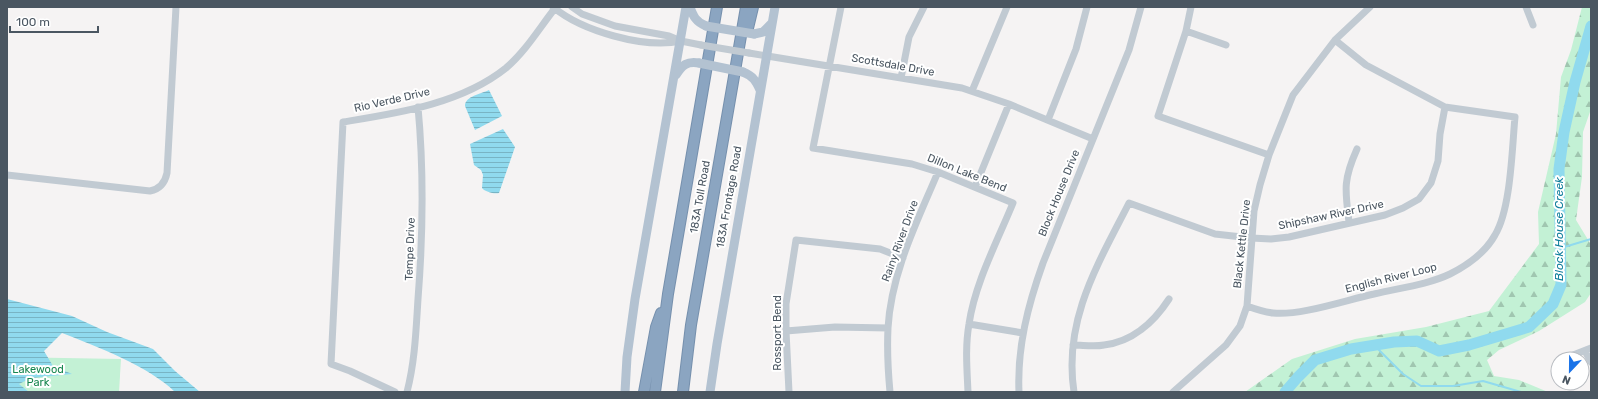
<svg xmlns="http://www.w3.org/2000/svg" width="1598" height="399" viewBox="0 0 1598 399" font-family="Rubik,sans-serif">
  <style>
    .forest { fill: url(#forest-firs) }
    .park { fill: #c3f1d5 }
    .water { fill: url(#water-rules) }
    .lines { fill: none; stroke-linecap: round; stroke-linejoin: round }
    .stream { stroke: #90daee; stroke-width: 2 }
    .river { stroke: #90daee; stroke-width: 11 }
    .highway-casing { stroke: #7690ad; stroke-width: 12 }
    .minor { stroke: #c1cad2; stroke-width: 7 }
    .major { stroke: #b3c2d1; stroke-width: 9 }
    .highway { stroke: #8ba5c1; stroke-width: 10 }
    .minor-bridge { stroke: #c1cad2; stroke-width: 7 }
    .major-bridge { stroke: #b3c2d1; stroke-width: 9 }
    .labels { text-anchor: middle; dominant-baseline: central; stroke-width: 4; stroke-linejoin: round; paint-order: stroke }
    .street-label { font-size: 11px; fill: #4a5661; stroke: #fff }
    .park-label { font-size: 11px; fill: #17864f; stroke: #fff }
    .water-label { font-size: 12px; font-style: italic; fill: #0c7c9b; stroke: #fff }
  </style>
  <defs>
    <pattern id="forest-firs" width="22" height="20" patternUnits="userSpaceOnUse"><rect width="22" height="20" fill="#c3f1d5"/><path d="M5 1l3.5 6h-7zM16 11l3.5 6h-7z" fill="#a0c6b0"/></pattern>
    <pattern id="water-rules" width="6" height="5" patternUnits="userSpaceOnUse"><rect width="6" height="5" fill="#90daee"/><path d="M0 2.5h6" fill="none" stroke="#78b4c4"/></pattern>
  </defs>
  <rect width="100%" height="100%" fill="#f5f3f3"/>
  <!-- forest -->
  <path class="forest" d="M1582,7H1591V109L1583,132L1582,177L1576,220L1590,243L1591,293L1585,302L1539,331L1499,350L1487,360L1494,376L1519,380L1548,392H1245L1292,359L1355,339L1426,327L1489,311L1539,244L1538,212L1556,134L1561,77L1571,50Z"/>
  <!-- park -->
  <path class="park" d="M7,357L121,359L119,392H7Z"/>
  <!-- water -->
  <path class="water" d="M489,90L502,116L475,130L465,106C465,96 481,94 489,90Z
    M503,129L515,147L499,193C494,194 485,192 482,188L483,175L481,170L474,165L470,144Z
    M7,299L72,316L107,332L153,349L175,371L200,392H175C150,367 96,346 62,333L44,351L53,366L72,374L31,378L19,384L29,392H7Z"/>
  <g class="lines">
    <!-- stream -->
    <path class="stream" d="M1561,248L1591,239
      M1375,346L1403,374L1421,386H1453L1483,381L1521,392"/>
    <!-- river -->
    <path class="river" d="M1285,392L1298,377L1315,360L1351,349L1394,342L1417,341L1439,351L1469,345L1529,327L1553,304L1561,285L1559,169L1564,132L1575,82L1591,26"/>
    <defs>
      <path id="highway" d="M748,28L753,7
        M644,392L656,327L661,313
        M655,392L668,294L717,7
        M683,392L691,325L746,7"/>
    </defs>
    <!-- highway casing -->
    <use href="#highway" class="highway-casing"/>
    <!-- minor -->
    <path class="minor" d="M553,7C582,31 644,49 681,41
      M572,7L582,14L615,26L669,36L681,41L701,45
      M841,7L813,148L912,164L938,172L1013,203C997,242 975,283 969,324C965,347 967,369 968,392
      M1191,7L1186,31L1158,116L1269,155
      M1526,7L1533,25
      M1186,31L1226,45
      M749,53L962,88L1009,104L1093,139
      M901,78L909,37L924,7
      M972,91L1007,7
      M1048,120L1076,49L1087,7
      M7,175L150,191C160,189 165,183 167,173L176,7
      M975,187L1009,104
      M1349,222C1345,190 1343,180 1357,149
      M1247,306C1255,309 1264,312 1273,313C1300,316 1346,300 1374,294C1398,288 1427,285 1450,274C1468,265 1485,253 1495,235C1511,209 1512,148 1515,117L1445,107L1366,65L1335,40
      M969,324L1023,333
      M786,331L835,327L888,328
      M1073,345C1083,345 1094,347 1104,345C1132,342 1154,322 1169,299
      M1585,351L1591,362
      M1563,359L1591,348
      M395,392L350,371L331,364L343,122C398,113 461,104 506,68C526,51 540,27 556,7
      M407,392C415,361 416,330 418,299C423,235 424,171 418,107
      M789,392L786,331V304L796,240L880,249L903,258
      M890,392C888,371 887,349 888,328C891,273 917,222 938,172
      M1019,392C1017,347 1028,305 1043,263L1129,50L1141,7
      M1074,392C1063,320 1098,264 1129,203L1215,234L1251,238L1271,239L1289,237L1385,215L1403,208L1419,199L1431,183L1438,161L1440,134L1445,107
      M1173,392L1226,345L1240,326L1247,306L1254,211L1260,185L1269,155L1293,95L1335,40L1370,7"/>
    <!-- major -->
    <path class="major" d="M690,7C693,16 696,22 706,26
      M754,34L763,32L772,23
      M743,72C753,76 756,81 760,90
      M676,75C682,65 687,61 699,63
      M625,392L627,357L635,299L686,7
      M710,392L717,344L775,7"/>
    <!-- highway -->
    <use href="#highway" class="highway"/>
    <!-- minor-bridge -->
    <path class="minor-bridge" d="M701,45L749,53"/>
    <!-- major-bridge -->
    <path class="major-bridge" d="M706,26L754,34
      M699,63L743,72"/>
  </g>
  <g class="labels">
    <!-- street labels -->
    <g class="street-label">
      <text transform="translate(893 65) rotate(10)">Scottsdale Drive</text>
      <text transform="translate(392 100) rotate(-13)">Rio Verde Drive</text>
      <text transform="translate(967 173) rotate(22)">Dillon Lake Bend</text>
      <text transform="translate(1059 193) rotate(-68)">Block House Drive</text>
      <text transform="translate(700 197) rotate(-80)">183A Toll Road</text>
      <text transform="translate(729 197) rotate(-80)">183A Frontage Road</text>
      <text transform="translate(1331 215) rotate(-12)">Shipshaw River Drive</text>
      <text transform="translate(900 241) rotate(-70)">Rainy River Drive</text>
      <text transform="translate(1242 244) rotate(-84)">Black Kettle Drive</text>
      <text transform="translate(410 249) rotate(-88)">Tempe Drive</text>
      <text transform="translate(1391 278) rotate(-14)">English River Loop</text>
      <text transform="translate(777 333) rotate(-90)">Rossport Bend</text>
    </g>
    <!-- park labels -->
    <g class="park-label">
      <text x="38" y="369">Lakewood<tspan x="38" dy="13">Park</tspan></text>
    </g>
    <!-- water labels -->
    <g class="water-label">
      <text transform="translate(1559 229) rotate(-90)">Block House Creek</text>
    </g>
  </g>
  <!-- border -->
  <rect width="1598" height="399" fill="none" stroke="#4a5661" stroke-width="16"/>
  <!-- north arrow -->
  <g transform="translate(1570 371) rotate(202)"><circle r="19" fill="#ffffff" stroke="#b7bbc0"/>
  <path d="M0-3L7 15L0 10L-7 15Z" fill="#1a73e8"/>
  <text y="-6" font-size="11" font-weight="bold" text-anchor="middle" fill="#4a5661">N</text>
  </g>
  <!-- scale -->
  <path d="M10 26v6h88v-6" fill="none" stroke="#4a5661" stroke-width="2"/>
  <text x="16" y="26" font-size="12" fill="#4a5661" stroke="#ffffff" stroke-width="3" paint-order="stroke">100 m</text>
</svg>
